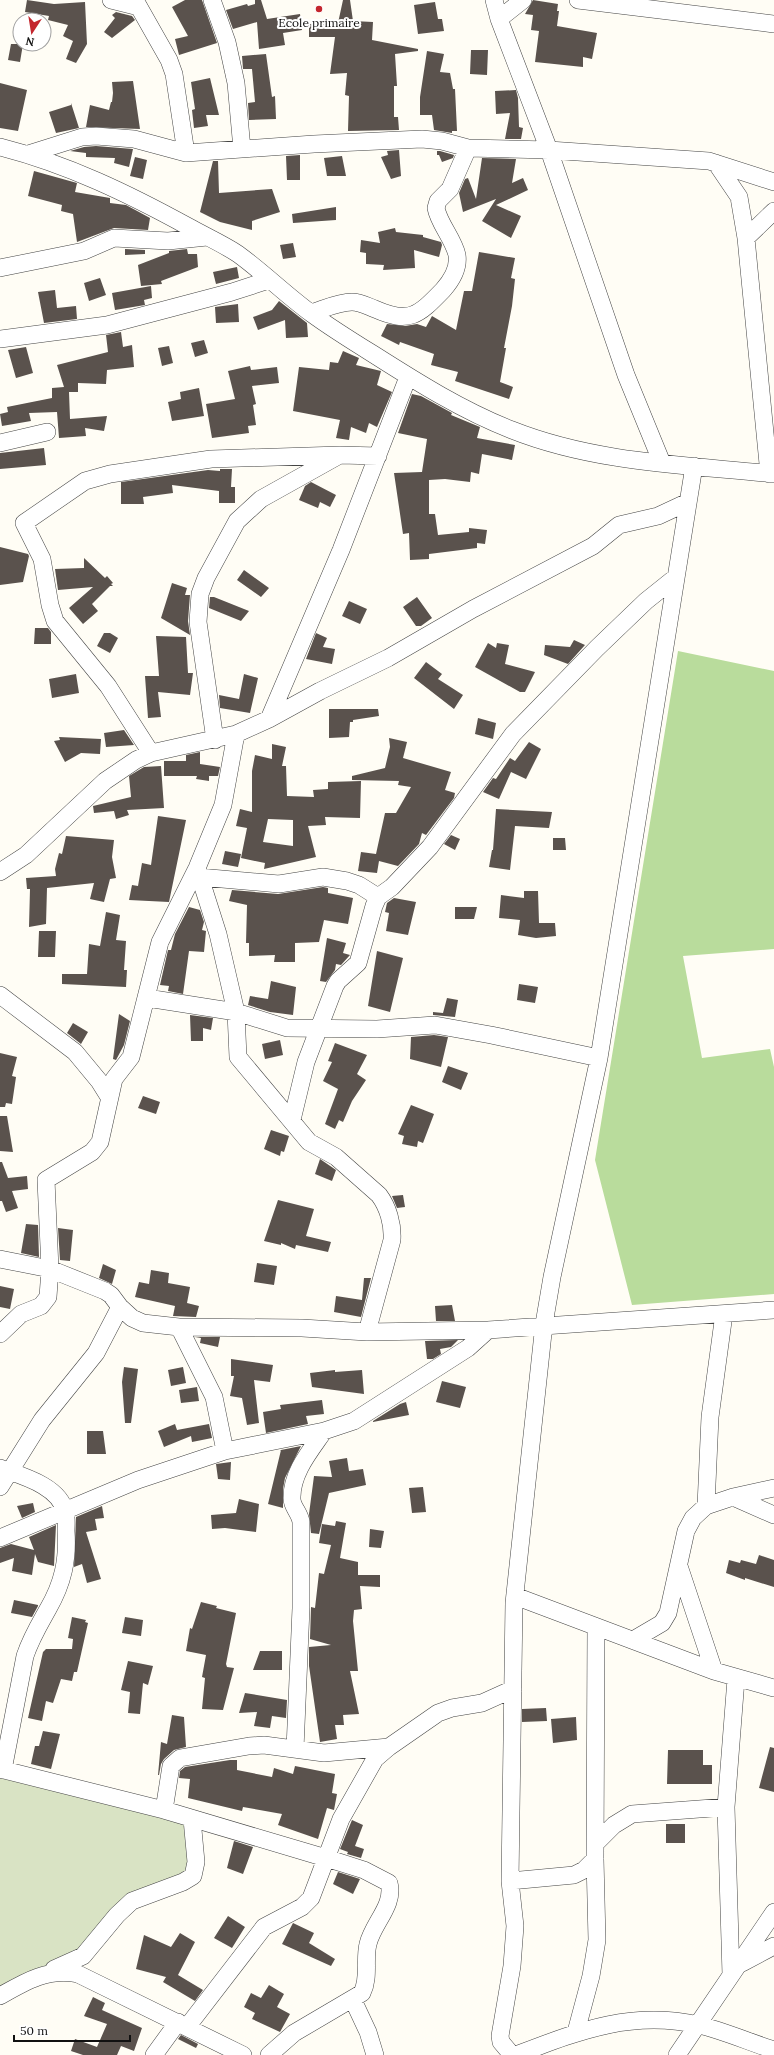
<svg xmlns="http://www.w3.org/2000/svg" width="774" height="2055" viewBox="0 0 774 2055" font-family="Lora,serif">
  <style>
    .forest { fill: #b9dc9c }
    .cemetery { fill: #d9e3c4 }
    .building { fill: #5a524d; fill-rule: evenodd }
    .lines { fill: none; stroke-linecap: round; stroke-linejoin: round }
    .street-casing { stroke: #444; stroke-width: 18 }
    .street { stroke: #fff; stroke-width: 17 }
    .poi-dot { fill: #c4262e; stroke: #fff; stroke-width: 1.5 }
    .labels { text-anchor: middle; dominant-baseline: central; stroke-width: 4; stroke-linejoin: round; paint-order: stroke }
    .poi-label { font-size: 12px; fill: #111; stroke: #fff }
  </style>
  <rect width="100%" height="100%" fill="#fffdf5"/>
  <!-- forest -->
  <path class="forest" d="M678,651L774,671V949L683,956L702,1058L770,1049L774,1067V1294L632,1305L595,1160Z"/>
  <!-- cemetery -->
  <path class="cemetery" d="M0,1768L187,1818L191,1877L119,1909L88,1948L0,1997Z"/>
  <!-- building -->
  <path class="building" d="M27,0L54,4L85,2L87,44L76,63L66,59L73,41L63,36L68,25L48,20L49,16L25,12Z
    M185,0H202L217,43L179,55L175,39L188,36L172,7Z
    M255,0H261L267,19L300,14L302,30L283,33L285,45L259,49L257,22L233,29L226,10L247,4L248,6L255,4Z
    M343,0H350L353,21L373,22L372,40L418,49V51L395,54L397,86H394V117H398L399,130L348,131L349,96L345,95L347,73L330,74L335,37H309V24L338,23Z
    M533,0L558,4L557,11H559L557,26L597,33L592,59L583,57V67L535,62L539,31L531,30L533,15L525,14Z
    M435,2L438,19H442L444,31L418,34L414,5Z
    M116,12L132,16L135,20L112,38L104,32L115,18L112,15Z
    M11,44H23L20,62L8,60Z
    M471,50H488L487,75L470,74Z
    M427,51L444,54L440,72L450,73L453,89H455L457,131H452V133L434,130L432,115H420V97Z
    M266,54L272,97L275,96L276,119L249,120L248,103L255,102L252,69H243L242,56Z
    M210,78L219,115H206L208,126L194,128L192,110L195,109L191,82Z
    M133,81L140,129L86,127L90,105L109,110L111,102H112L113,93L112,82Z
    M0,83L27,90L18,131L0,128Z
    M516,90L518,98L519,127L523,128L521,139H505L510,113L496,114L495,91Z
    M71,103L79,128L56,133L49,112L71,105Z
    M96,146L133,149L129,167L114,163L115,158L86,157V153L70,151L84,147Z
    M399,150L401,176L391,179L381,157L388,155L387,151Z
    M437,151H440L454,155L453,158L442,162L439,155H437Z
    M300,155V180H287L286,156Z
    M342,156L346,176H327L324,158Z
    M135,157L147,160L143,179L130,176Z
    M482,158L516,159L512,183L523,178L528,190L496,205L521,216L511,238L482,221L496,199L463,212L459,193L465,179L468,178L476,199Z
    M213,161H218L219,193L272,189L280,212L252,221V230L220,222L200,212Z
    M34,171L77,183L75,192L110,198V203L126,205L139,212L150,218L148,230L114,228L77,242L73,214L61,211L62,205L28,196Z
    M336,207V220L293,223L292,214Z
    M395,228L396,232L423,235V237L441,242L442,245L439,257L414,250L415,268L383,270L384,265L366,264V253L360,252L361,240L380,243L378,232Z
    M293,243L296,257L283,259L280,245Z
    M125,249L145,250V254L125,255Z
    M187,249L188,254H197L198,267L161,281L162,284L141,286L138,265L169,253V251Z
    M479,252L515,258L511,278L515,279L512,306L504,348H506L500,382L513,387L509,399L455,381L458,372L431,365L434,354L400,342L399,345L381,336L387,324L405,326L417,324L426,327L432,316L456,330L464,291H472Z
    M237,267L239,278L216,284L213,272Z
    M100,278L106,295L89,301L84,283Z
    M151,286L152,298L144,300L145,305L115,310L112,293Z
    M55,290L57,308L76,306L77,319L44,323L38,292Z
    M279,301L307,323L308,337L286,338L285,320L258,330L253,317L272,310Z
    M238,304L239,322L216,323L215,307Z
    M121,332L123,347L132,345L134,367L107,370L106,384L78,383V392H69L70,419L107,416L104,431L85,428L86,436L59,438L57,412L29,413L31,421L2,426L0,414L8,412L7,407L52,398V388L64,387L57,365L108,352L106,335Z
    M204,340L208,353L195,357L191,343Z
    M169,346L173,363L162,366L158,348Z
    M26,347L33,373L16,378L8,350Z
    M343,351L359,358L356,365L381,371L377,385L392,392L377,427L369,423L366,433L351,427L349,440L336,438L340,420L293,411L299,367L329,370L330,362L338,363Z
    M250,366L251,370L277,367L279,383L252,386L256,404L253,405L256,425L248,426L249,433L212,438L206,404L235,399L228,371Z
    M199,388L204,416L172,421L168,402L181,399L180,392Z
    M412,394L421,396L452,413L451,415L480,427L477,438L515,445L512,460L482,454L479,474L471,472L470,482L445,479L429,480V514H435L438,535L469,532V528L487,530L485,544L477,543V548L429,554V559L410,560L409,533L403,534L394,473L422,472L427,439L398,433Z
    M44,448L46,465L0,469V453Z
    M220,469H232L231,487H235V503H219V491L172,485L173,493L143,497L144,504H121V482L208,470L220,471Z
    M311,482L336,495L330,507L320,502L318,508L299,500L305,486Z
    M0,547L28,554L29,556L23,582L0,585Z
    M84,558L105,578L107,576L113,583L111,584L113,586H110L92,604L98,611L83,624L69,608L93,587L58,590L55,569L84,568Z
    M244,570L269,588L261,597L237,580Z
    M172,583L187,588L185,595H190L188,621L190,635L161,618Z
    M210,597H214L249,611L241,621L209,608Z
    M417,597L432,618L421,626H416L403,607Z
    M349,601L367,609L360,624L342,616Z
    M35,628H48L51,632V644H34Z
    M104,633H110L118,638L110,653L97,646Z
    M316,633L327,638L323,647L335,649L332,664L306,659Z
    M156,636L186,637L188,673H193L190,695L158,692L161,717L148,718L145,676H159Z
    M574,640L585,645L568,664L544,655L545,645L570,647Z
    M488,643L496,648L497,643L509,645L505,664L535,672L525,692H520L475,667Z
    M426,662L442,674L438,679L463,695L454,709L414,678Z
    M76,674L79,693L52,698L49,679Z
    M244,674L258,678L250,713L220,708L219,695L239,699Z
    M329,709H378L379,716L353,720V722H350L349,737L329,738Z
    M478,718L496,723L493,739L475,734Z
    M124,730L134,745L106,747L104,733Z
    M59,737L101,739L100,754L81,753L65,762L54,741L60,740Z
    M389,738L407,742L403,758L451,772L445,790L455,793L454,798L426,835L422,833L419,844L398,866L379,861L377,873L358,871L361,852L376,854L385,813H396L411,787L398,785L399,781L352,780V776L385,768L390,747Z
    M529,742L541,749L526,779L511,772L499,799L483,792L493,778L496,779L510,758L515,761Z
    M272,744L286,747L282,766H286L287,796L314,797L313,790L328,789V782L361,781L360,818L325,817L326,825L308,826L316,857L264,869L265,863L241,858L247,828L236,826L240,809L252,812V771L255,755L272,759ZM268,819L293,820V846L263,842Z
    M200,752V764L220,767L218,776H209V781L196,779L197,776H164V761H186V755Z
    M161,766L164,808L127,810L129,815L116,819L114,811L94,813L93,806L131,797L129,776L144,767Z
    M496,809L552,812L549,828L515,826L510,870L489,867L492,850H493Z
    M158,816L186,820L169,902L129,900L132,885L138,886L142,863L151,865Z
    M451,835L460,839L455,850L444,844Z
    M66,836L114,840L112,857L116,878L110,879L104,902L90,899L94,883L47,888L46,924L29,927L30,889H27L26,878L56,876L55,869L59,853L62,854Z
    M553,838H565L566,850H553Z
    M225,851L241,854L238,867L222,864Z
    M323,887L328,888V893L353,898L348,924L324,920L319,942L295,943V962H274L275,955L249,956V943H246L247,905L229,901L232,890L278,894Z
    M524,891H538L539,923H555L556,936L536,938L518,935L520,920L499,918L501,895L524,898Z
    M394,898L416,902L408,935L386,931L389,913L385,912L387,903Z
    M189,907L200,910L204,922L202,930L206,931L204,952L189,951L183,994L168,991L169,986L160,985L168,950H171L175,934Z
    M455,907H477L474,919H455Z
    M106,912L120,915L116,940L126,941L124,970H127L126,987L62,984V974H87L89,944L100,946Z
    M39,931H56L55,957H38Z
    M327,938L346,943L343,953L350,955L341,965L336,964L335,970L326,982L320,981Z
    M377,951L403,958L390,1012L368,1006Z
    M271,981L296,987L293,1015L270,1012L248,1005L250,996L268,999Z
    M519,984L538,987L535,1003L517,1000Z
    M447,998L458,1000L455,1017L433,1015V1012L443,1013Z
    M119,1014L130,1021L124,1045L116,1060L113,1059Z
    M190,1015L213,1018L211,1030L203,1028V1041H191Z
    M73,1023L88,1032L81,1044L67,1033Z
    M434,1035L448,1037L441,1067L410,1059L411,1037Z
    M280,1040L283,1055L265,1059L262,1044Z
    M335,1043L367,1055L357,1074L366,1080L352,1101L343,1122L339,1120L335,1129L325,1124L338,1089L323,1081L332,1062L328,1061Z
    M0,1053L17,1057L12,1076L16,1077L12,1104L6,1103L5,1107H0Z
    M448,1066L468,1073L461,1090L442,1082Z
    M143,1096L160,1102L156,1114L138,1108Z
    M411,1105L434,1114L423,1143L418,1141L417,1147L402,1144L404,1136L398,1134Z
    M0,1116H7L13,1152L0,1151Z
    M271,1130L289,1136L284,1152L281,1151L280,1156L264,1149Z
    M320,1159L336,1170L332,1181L315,1174Z
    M0,1162H2L8,1178L27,1176L28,1189L12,1191L18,1208L6,1212L2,1201H0Z
    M403,1195L405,1207L397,1208L392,1196Z
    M278,1200L314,1209L306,1236L331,1242L328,1252L296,1245L295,1249L281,1243V1245L264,1241Z
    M26,1224L38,1225L39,1257L21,1253Z
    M58,1228L73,1230L70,1261L60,1260Z
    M257,1263L277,1266L274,1285L254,1282Z
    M103,1264L116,1270L112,1284L99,1278Z
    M151,1270L169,1273L168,1283L190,1287L187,1303L199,1306L196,1317L173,1316L175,1306L135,1297L139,1282L149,1284Z
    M364,1278H371L361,1317L334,1312L336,1296L362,1300Z
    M0,1286L14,1289L10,1309L0,1307Z
    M452,1305L455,1321H436L435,1306Z
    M195,1337H220L218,1347L200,1343L201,1338Z
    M458,1340L451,1347L440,1349L441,1354L433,1359H427L425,1341Z
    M231,1359L273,1365L270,1382L254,1380L259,1423L247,1425L242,1398L230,1396L234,1376H231Z
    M124,1367L138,1369L131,1423H125L122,1382Z
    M183,1367L186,1383L171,1386L168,1370Z
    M335,1370V1372L362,1370L364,1394L312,1387L310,1373Z
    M442,1381L466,1387L460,1408L436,1402Z
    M197,1387L199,1401L181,1403L179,1390Z
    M322,1400L324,1414L306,1416L308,1424L266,1433L263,1412L281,1409L280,1405Z
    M406,1402L409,1415L373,1422V1421L400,1404Z
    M175,1424L177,1430L209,1424L212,1438L192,1442L191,1436L164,1447L158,1431Z
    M87,1431H103L106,1454H87Z
    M301,1446L285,1478L283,1489V1508L268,1504L281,1450L271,1452Z
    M347,1458L349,1471L363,1469L366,1485L329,1493L319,1534L311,1533L309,1514L314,1476L332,1477L329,1461Z
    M231,1462L230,1480L218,1479L216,1464Z
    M423,1487L426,1512L412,1513L409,1488Z
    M239,1499L259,1504L256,1532L225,1528L212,1529L211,1515L236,1513Z
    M33,1503L35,1512L22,1518L17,1506Z
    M102,1506L104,1518L95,1519L97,1530L86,1532L101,1579L87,1583L82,1564L74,1567L76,1517Z
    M336,1521L346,1523L340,1558L358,1562V1575H380V1587L360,1586L362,1609L354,1610L353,1621L358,1671H350L359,1714L343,1715L344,1725H335L337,1739L320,1742L309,1666V1647L331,1645L310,1639L311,1607L315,1608L319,1573L324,1574L331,1545L319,1543L322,1524L335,1526Z
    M56,1525L54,1566L38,1562L35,1554L32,1575L12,1571L14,1558L0,1563V1548L11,1544L34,1550L29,1537Z
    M370,1529L384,1531L381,1548L369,1547Z
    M759,1555L774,1560V1587L745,1578V1580L726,1573L729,1560L740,1563L741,1560L756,1564Z
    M14,1600L38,1605V1606L32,1617L11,1613Z
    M201,1602L217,1606L216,1608L236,1613L226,1664L227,1667L234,1668L223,1710L202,1709L205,1678L202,1677L206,1655L186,1651L190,1628L192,1629Z
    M72,1617L86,1620L85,1622L88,1623L77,1672H74L72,1681L61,1679L53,1703L46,1701L42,1721L28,1718L43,1652L46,1649H72L73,1639L68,1638Z
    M125,1617L143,1620L141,1636L122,1633Z
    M260,1651H282V1670H253Z
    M128,1661L153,1666L148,1685L143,1683L140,1714L128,1713L130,1692L121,1690Z
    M245,1693L287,1700L286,1718L272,1716L270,1728L254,1726L257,1712L239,1713Z
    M546,1708L547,1721L522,1722V1709Z
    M172,1715L184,1717L186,1747L174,1750L164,1759L161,1764L159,1775H158L161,1742L167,1744Z
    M576,1717L577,1740L553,1743L551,1719Z
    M43,1731L60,1734L51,1769L31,1764L35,1746H39Z
    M770,1747L774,1748V1792L759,1788Z
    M668,1750H703V1765H712V1784H667Z
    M230,1760H237V1770L272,1777L274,1768L293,1774L295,1766L335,1774L332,1793L337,1794L334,1810L327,1808L318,1839L278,1825L282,1814L243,1807L242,1811L188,1798L190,1779L179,1778L180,1771L185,1767Z
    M352,1820L363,1825L355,1846L364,1849L361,1858L347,1854L348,1852L340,1849Z
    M666,1824H685V1843H666Z
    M234,1841L253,1847L243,1874L227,1868Z
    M338,1872L360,1879L353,1894L333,1884Z
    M228,1916L245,1927L232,1948L214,1938Z
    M293,1923L314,1933L309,1943L335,1959L331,1966L282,1944Z
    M180,1933L195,1942L178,1975L203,1990L195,2001L163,1982L166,1977L136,1969L144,1935L171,1947Z
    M269,1985L284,1994L277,2007L290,2014L280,2032L252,2019L255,2013L244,2007L251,1993L261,1998Z
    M93,1997L105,2003L102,2010L142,2028L134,2051L121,2046L117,2055H83L71,2051L75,2039L97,2047L107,2024L84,2016Z
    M181,2035L198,2044L196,2048L178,2039Z"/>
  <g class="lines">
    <defs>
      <path id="street" d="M111,0L139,7
        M135,0L169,60L174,74L186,153
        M212,0L227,42L236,83L242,149
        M494,0L499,19L549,150L626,375L662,463
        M578,0L774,24
        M499,19L523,0
        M0,147C67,164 129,194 189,227C205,236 223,244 238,254C264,273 286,295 312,314C331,328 352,341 373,354C417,382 463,411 512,430C595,463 687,465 774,474
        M28,154L82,137L96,136L134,139L186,153L314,144L422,139L442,141L468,148L549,150L709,161L774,182
        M716,163L739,197L746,238L769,474
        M746,238L774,211
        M0,268L84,251L114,238L168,241L207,237
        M311,313C324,309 338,302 352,302C360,302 367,306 375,309C409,324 418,316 443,290C451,281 459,268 457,255C453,238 439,224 436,208L438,201L450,189L468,148
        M0,339L107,325L232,292L269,280
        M0,443L47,432
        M269,719L341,550L408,377
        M215,740L198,622L200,594L206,578L237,521L261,499L338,456
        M151,753L108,686L55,621L50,605L42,559L24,523L85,481L110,474L211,459L340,455L378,456
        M197,868L218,934L236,1012L238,1057L309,1142L336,1157L379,1195C388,1207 393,1224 392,1240L367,1332
        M0,872L26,855L105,781L136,760L151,753L236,734L269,719L320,691L388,658L473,609L593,546L619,525L658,516L688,502
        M199,877L279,884L323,877L347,881L359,885L378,897
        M0,995L75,1052L99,1081L109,1097
        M147,998L236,1012L287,1028L377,1029L435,1025L491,1035L599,1058
        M292,1120L306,1062L335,986L338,981L358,963L374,906L378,897L392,887L430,847L513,734L597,648L646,601L676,577
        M0,1259L50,1269L105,1291L111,1295L120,1307L132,1318L143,1323L179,1327L302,1328L367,1332L488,1330L774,1310
        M179,1327L214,1397L225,1451
        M0,1334L21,1314L41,1306L48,1297L50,1269L46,1180L92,1152L100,1142L114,1079L131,1057L160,942L197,868L223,805L236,734
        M0,1468C22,1476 60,1486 65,1512C67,1518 66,1525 66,1531C68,1560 63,1583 48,1609C39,1625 31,1638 25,1656L3,1770
        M0,1487L42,1420L96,1353L120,1307
        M733,1497L774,1515
        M706,1506L733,1497L774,1488
        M0,1538L138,1480L225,1451L324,1431L354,1421L468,1348L488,1330
        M679,1566L714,1671
        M515,1596L714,1671L774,1688
        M633,1640L662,1623L668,1613L686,1531L693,1518L706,1506L710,1417L724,1314
        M295,1749L301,1608V1522C300,1513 292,1507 292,1499C291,1473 311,1450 324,1431
        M0,1769L164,1810L326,1858L364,1870L389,1883C395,1905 373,1923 368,1944C364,1960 370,1977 362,1993L294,2033L269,2055
        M164,1810L171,1766L180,1758L249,1746L264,1745L324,1753L389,1747
        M595,1844L614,1825L632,1814L726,1807
        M510,1881L574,1875L584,1870L595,1859
        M742,1963L774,1946
        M54,1969L83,1956L117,1915L132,1901L183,1882L193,1876L196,1862L192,1819
        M731,1975L726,1807L736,1679
        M0,1996C26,1981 48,1968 78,1974L243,2055
        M353,2000L368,2032L375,2055
        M187,2027L264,1927L302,1907L311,1898L341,1819L375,1759L389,1747L438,1713L452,1708L482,1703L513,1689
        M576,2032L591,1976L597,1940L595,1859L596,1627
        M154,2055L178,2022
        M512,2055L501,2042L500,2036L512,1966L515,1926L510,1881L514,1603L544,1324L552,1277L599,1058L694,466
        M516,2055C579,2031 631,2010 699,2025C724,2031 749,2042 774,2050
        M677,2055L774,1912"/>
    </defs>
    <!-- street casing -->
    <use href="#street" class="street-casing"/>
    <!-- street -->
    <use href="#street" class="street"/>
  </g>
  <!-- markers -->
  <circle class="poi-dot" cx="319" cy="9" r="4"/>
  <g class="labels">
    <!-- poi labels -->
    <g class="poi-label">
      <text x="319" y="22">Ecole primaire</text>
    </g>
  </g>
  <!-- north arrow -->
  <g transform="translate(32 32) rotate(192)"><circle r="19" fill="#ffffff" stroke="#a0a0a0"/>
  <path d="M0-3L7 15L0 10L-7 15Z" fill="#c4262e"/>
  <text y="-6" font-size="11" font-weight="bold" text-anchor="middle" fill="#111111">N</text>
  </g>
  <!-- scale -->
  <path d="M14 2035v6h116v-6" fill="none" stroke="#111111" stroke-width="2"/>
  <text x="20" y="2035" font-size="12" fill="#111111" stroke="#ffffff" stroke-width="3" paint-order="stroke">50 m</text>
</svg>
